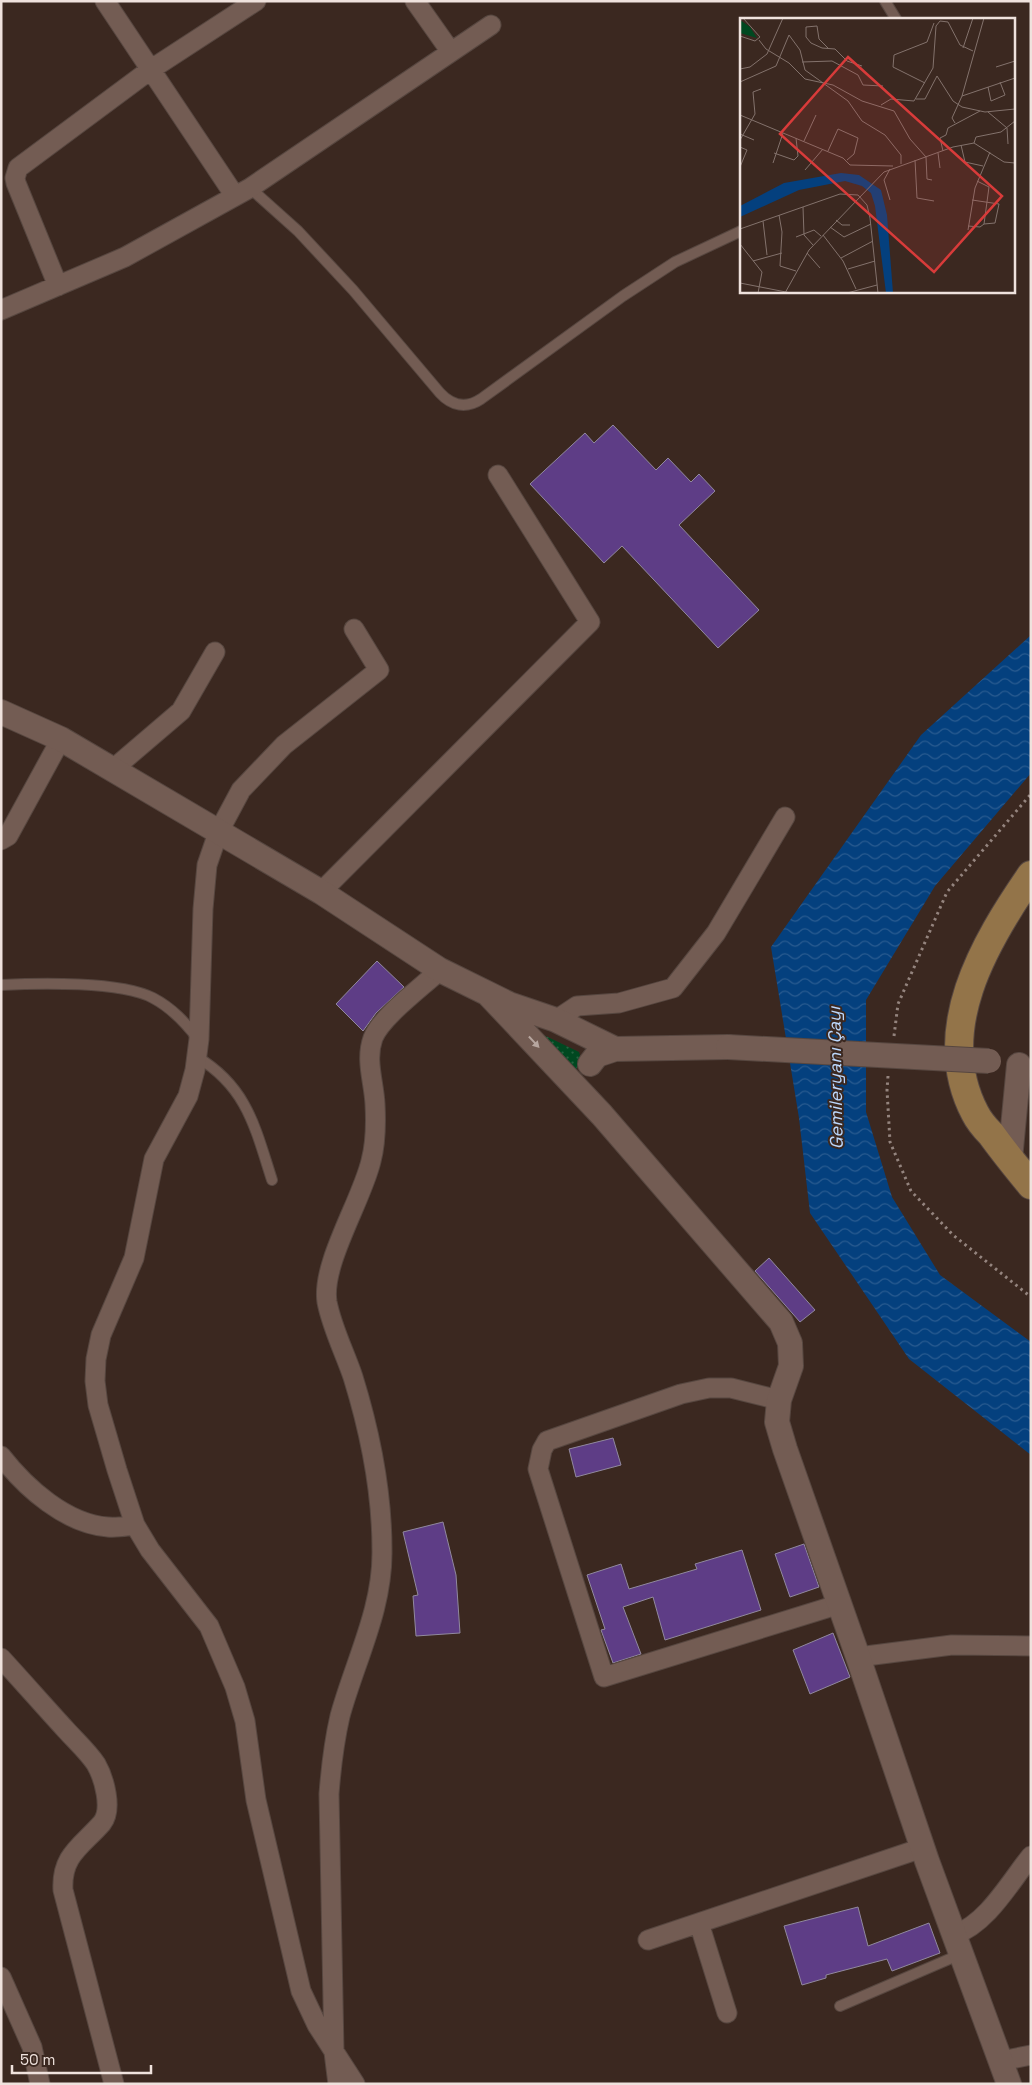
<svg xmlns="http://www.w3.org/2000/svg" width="1032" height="2085" viewBox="0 0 1032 2085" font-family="'Space Grotesk',sans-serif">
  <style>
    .grass { fill: url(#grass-dots) }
    .water { fill: url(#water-waves) }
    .building { fill: #5e3d86; stroke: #91899e }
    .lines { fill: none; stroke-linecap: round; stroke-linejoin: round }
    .service-casing { stroke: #574740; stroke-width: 12 }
    .minor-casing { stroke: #574740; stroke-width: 21 }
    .tertiary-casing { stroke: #574740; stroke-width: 26 }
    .primary-casing { stroke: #574740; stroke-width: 30 }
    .path { stroke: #94847e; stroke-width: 3; stroke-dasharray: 2.5 4; stroke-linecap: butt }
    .service { stroke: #735c53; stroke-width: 10 }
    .minor { stroke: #735c53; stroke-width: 19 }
    .tertiary { stroke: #735c53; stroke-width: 24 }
    .primary { stroke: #937449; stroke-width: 28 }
    .tertiary-bridge-casing { stroke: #574740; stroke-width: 26; stroke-linecap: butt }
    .tertiary-bridge { stroke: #735c53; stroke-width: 24 }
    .oneway { fill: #b7a69f }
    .labels { text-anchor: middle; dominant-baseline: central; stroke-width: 4; stroke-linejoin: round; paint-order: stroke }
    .water-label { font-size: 18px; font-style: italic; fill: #bcd8fd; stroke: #3b2820 }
    .inset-road { fill: none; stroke: #83726c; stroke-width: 1 }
    .view { fill: #d83b3a; fill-opacity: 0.15; stroke: #d83b3a; stroke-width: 2.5 }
    .inset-edge { fill: none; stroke: #efe2dd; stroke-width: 2.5 }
  </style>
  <defs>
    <pattern id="grass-dots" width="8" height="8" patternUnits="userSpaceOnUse" patternTransform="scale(1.25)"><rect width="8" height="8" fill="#004820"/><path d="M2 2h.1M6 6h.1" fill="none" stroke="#266240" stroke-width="1.8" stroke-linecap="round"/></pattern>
    <pattern id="water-waves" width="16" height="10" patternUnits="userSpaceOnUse" patternTransform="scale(1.25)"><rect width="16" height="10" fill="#04407e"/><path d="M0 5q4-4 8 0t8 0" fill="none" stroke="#295b90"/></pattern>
  </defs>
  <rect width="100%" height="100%" fill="#3b2820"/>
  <!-- grass -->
  <path class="grass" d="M529,1028L579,1052L581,1059L576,1070Z"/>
  <!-- water -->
  <path class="water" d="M1031,635V773L935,886L866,1000V1112L892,1197L940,1275L1031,1342V1455L909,1359L810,1213L799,1118L771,947L921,735Z"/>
  <!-- building -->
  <path class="building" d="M613,425L656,470L668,458L691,482L699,474L715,491L679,525L759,610L718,648L622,546L604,563L530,484L585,433L594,443Z
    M377,961L404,987L376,1013L363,1031L336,1004Z
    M769,1258L815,1310L800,1322L755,1271Z
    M613,1438L621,1465L576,1477L569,1449Z
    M443,1522L456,1575L460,1633L416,1636L413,1596L418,1595L403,1532Z
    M804,1544L819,1587L790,1597L775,1554Z
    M742,1550L761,1610L665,1640L653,1597L623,1607L641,1654L613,1663L601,1630L605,1629L587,1575L621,1564L629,1589L697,1569L695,1564Z
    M833,1633L850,1677L810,1694L793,1650Z
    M858,1907L868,1946L929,1923L940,1953L892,1971L887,1959L826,1975V1978L802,1985L784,1926Z"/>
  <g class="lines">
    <defs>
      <path id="service" d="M885,1L896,19
        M250,188L298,231L353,290L440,393C452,406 466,409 481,399L623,296L675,262L741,231
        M1,985C38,983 121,981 153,998C172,1008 185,1022 198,1039
        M197,1057C247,1087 255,1127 272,1180
        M840,2006L961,1954"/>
      <path id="minor" d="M105,1L235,196
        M415,1L451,52
        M58,286L16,183L15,178L18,168L150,70L256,1
        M1,310L125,257L250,188L491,25
        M354,629L379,670L284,745L241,790L218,833L207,865L203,909L199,1039L195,1070L188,1096L154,1159L134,1258L101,1335L96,1359L95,1381L98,1405L117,1470L135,1525L150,1550L209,1626L235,1687L245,1721L256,1800L301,1991L317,2025L355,2084
        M112,770L181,711L215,652
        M1,840L8,836L61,739
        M321,892L590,622L498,475
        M556,1020L577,1006L619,1003L673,988L716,933L785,817
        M779,1400L731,1388H709L681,1394L547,1441L542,1450L538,1469L604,1677L840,1604
        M1,1456C26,1488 66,1524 108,1527C117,1528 126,1526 135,1525
        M858,1657L952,1645L1031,1646
        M1,1658C23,1682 44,1706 66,1730C76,1741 88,1752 96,1764C104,1778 113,1809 102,1823C82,1846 61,1855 63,1890L114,2084
        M699,1923L727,2013
        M954,1935C987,1924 1010,1882 1031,1856
        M648,1940L922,1848
        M1,1977L32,2047L40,2084
        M1001,2061L1031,2055
        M338,2084L334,2052L329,1794C331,1768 334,1742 340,1716C355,1661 383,1609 382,1550C382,1493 370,1432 353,1377C345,1353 332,1328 327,1302C321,1264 362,1200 371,1161C376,1142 376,1122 375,1104C374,1082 365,1060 373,1038C381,1017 422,987 440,970"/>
      <path id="tertiary" d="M1,712L61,739L321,892L440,970L509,1004L556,1020L615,1049
        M488,994L602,1115L781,1322L790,1343L791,1366L779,1400L777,1422L785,1449L858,1657L927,1861L1009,2084
        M590,1064L597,1055L615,1049L728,1047
        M1010,1159L1019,1065"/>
      <path id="primary" d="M1031,875C984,943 932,1031 975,1113C979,1121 985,1128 991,1134C1004,1152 1017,1168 1031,1185"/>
    </defs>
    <!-- service casing -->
    <use href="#service" class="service-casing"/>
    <!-- minor casing -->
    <use href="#minor" class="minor-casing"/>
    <!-- tertiary casing -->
    <use href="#tertiary" class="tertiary-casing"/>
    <!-- primary casing -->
    <use href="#primary" class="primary-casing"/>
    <!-- path -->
    <path class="path" d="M894,1036L898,1004L947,892L1031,794
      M888,1076L887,1090L890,1142L911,1191L953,1235L1031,1297"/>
    <!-- service -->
    <use href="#service" class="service"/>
    <!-- minor -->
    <use href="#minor" class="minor"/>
    <!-- tertiary -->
    <use href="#tertiary" class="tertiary"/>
    <!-- primary -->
    <use href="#primary" class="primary"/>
    <defs>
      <path id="tertiary-bridge" d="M728,1047L989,1061"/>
    </defs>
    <!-- tertiary-bridge casing -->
    <use href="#tertiary-bridge" class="tertiary-bridge-casing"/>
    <!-- tertiary-bridge -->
    <use href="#tertiary-bridge" class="tertiary-bridge"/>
  </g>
  <!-- one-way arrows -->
  <defs><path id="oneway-solid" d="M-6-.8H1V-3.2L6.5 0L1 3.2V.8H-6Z" transform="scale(1.25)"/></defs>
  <use class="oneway" href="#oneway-solid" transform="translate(534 1042) rotate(47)"/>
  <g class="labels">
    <!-- water labels -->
    <g class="water-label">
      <text transform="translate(835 1078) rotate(-91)">Gemileryanı Çayı</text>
    </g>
  </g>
  <!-- overview -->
  <g transform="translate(740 18)">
    <rect width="275" height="275" fill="#3b2820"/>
    <path d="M0,2L10,9L17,20L0,15Z" fill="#004820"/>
    <path d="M101,155L119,157L141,172L147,197L153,275H146L135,188L131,175L122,168L105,163L59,172L0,199V188L44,165Z" fill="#04407e"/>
    <path class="inset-road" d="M0,18L15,23L20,19L3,0M19,22L26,31L49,45L65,61L93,67L122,83L154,93L170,121L186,139L187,161L192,162M88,30L79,21L77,8L66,9V19L71,25L82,30L95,31L107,43L122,48M223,30L233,0M62,44L92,43L118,57L123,67L143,68M256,49L275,43M0,51L10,49L27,36L43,0M0,64L36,48L49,17L60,32L65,52L108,83L122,103L145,117L161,137V146M185,65L153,49L154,37L187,24L194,5M248,69L251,83L265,77L260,64M222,78L244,0M176,81H185L197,58L213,83L222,89L245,94L275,91M141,87L151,81L174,83L193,50L196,8L200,3L208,4L220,27L233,33M248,94L267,110L268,126M0,97L103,140L110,147L153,148M215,105L212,100L222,78L275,60M0,116L14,122M0,122L15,96L13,74L21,71M64,123L76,97M234,125L236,119L261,114L275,103M221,127L225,144L243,148M0,129L7,132L0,149M88,133L98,111L118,120L114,136L107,142M203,133L200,120L206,117L208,110L240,93M34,135L54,142L58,138L56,120M198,135L200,150M175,142L177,180L194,183M33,145L43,115M65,152L83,131M150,182L144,162L150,151M232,182L259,186L255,205L244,206M63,189L64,217L73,227M39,197L42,214L40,248L56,253M96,202L102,207H110M23,203L27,237M228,208L240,209L244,206L249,169L237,163M90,209L104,219L131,206M0,211L100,176L118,177L127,187L130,200L138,275M228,212L235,170L250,134M83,217L103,243L116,271M56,219L74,212L81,218M0,226L22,254L18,275M67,235L80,250M101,240L133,223M13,243L42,235M108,251L135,243M0,265L51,275M45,275L69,232L144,154L213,129L234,125L264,144L275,145M107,275L137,267"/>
    <path class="view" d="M108,39L262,178L194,254L40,116Z"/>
    <rect width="275" height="275" class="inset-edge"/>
  </g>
  <!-- border -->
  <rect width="1032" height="2085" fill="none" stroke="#efe2dd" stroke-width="5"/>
  <!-- scale -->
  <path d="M12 2065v8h139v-8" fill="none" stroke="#efe2dd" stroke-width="2.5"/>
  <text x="20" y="2065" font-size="15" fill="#efe2dd" stroke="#3b2820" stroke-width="4" paint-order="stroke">50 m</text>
</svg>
